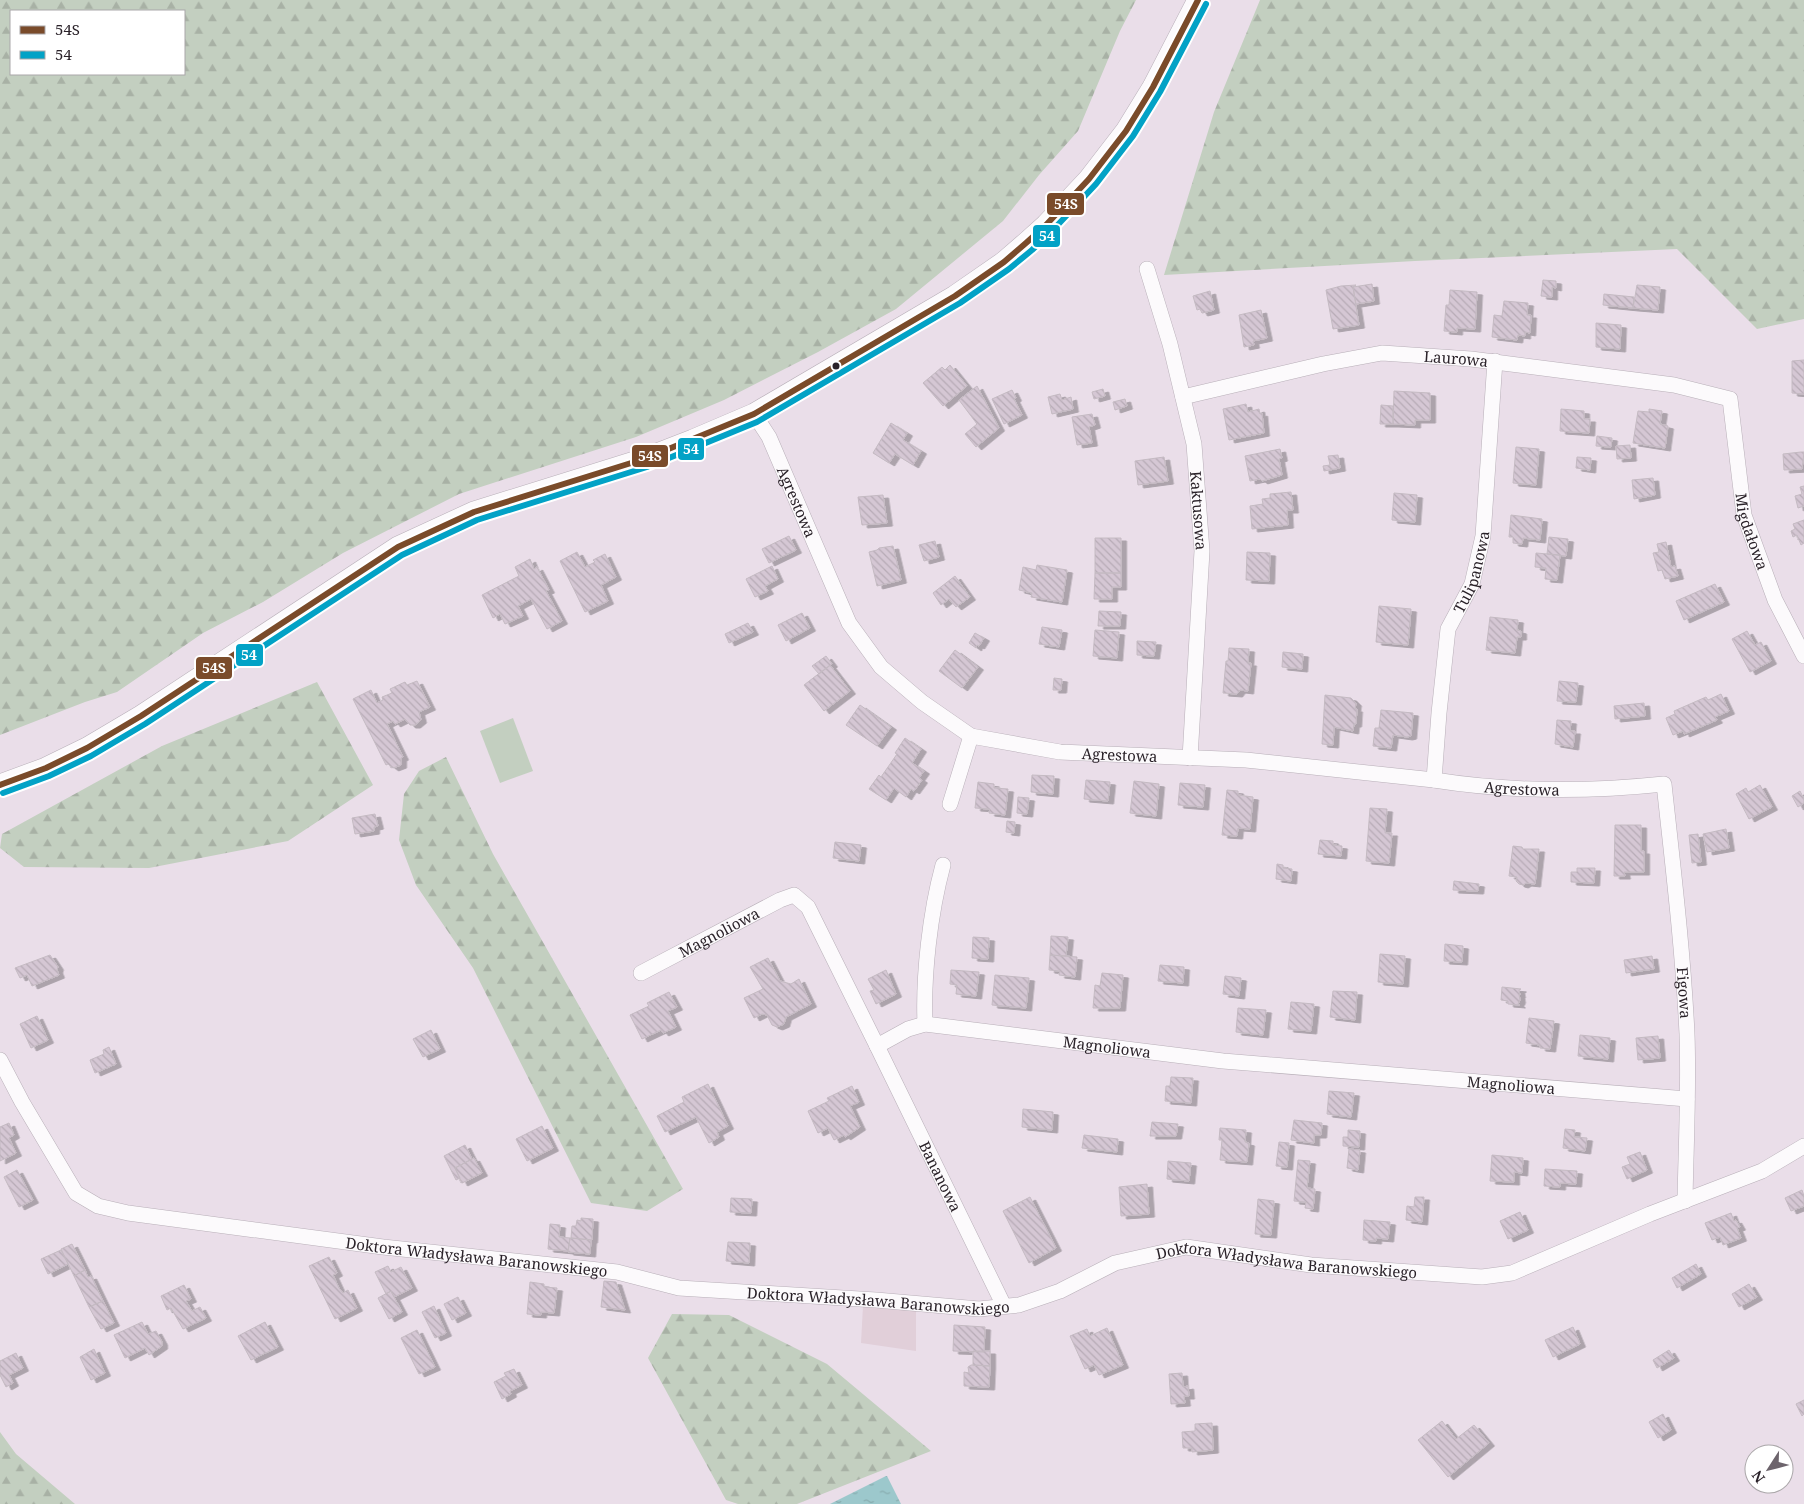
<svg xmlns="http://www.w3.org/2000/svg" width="1804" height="1504" viewBox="0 0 1804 1504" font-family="'Noto Serif',serif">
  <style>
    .industrial { fill: #e1cfd9 }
    .forest { fill: url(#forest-firs); fill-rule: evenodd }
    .garden { fill: #c3cfc0 }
    .water { fill: url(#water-ripples) }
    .building { fill: url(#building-back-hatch); stroke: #c4bac2; filter: url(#shadow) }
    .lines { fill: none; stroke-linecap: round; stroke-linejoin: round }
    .street-casing { stroke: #b8afb8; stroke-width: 16 }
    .secondary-casing { stroke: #b8afb8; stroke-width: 22 }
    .street { stroke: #fcfafc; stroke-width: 15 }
    .secondary { stroke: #fcfafc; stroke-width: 21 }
    .bus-1-casing { stroke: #fff; stroke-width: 10 }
    .bus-2-casing { stroke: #fff; stroke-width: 10 }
    .bus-1 { stroke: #7a4b2a; stroke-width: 6 }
    .bus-2 { stroke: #02a2c6; stroke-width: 6 }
    .bus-dot { fill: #2a2229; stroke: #fff; stroke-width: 2 }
    .labels { text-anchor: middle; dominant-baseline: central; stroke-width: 5; stroke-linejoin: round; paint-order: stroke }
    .street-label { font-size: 15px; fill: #2a2229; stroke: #fff }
    .line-badge { stroke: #fff; stroke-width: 2 }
    .badge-label { font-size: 14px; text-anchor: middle; font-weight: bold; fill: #fff }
  </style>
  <defs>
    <pattern id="forest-firs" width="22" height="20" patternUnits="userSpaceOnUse" patternTransform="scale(1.25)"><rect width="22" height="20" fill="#c3cfc0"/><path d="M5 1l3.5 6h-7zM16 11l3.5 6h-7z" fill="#a8b1a5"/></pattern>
    <pattern id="water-ripples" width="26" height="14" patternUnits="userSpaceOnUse" patternTransform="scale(1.25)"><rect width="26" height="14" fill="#9cc8cc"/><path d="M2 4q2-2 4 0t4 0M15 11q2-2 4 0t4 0" fill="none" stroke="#87acaf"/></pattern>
    <pattern id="building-back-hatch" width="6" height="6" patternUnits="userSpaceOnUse" patternTransform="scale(1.25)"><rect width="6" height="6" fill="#d5c7d4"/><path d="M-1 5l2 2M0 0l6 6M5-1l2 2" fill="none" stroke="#b7abb6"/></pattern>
    <filter id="shadow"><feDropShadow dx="5.5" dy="3" stdDeviation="0" flood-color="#0004"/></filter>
  </defs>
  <rect width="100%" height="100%" fill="#eadee9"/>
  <!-- industrial -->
  <path class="industrial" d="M863,1306L916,1307V1351L861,1343Z"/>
  <!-- forest -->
  <path class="forest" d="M0,0H1136L1120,31L1078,131L1039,175L1003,221L896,309L818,352L724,400L636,437L459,494L343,553L263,602L203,633L117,692L85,702L0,735ZM11,11H184V74H11Z
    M1260,0H1804V319L1757,329L1677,249L1415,261L1164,275L1214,112Z
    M317,682L373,785L288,841L149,868L24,867L0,848L2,834L162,746Z
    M446,757L493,854L683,1189L647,1211L591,1203L473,968L416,885L399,840L404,794L419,771Z
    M672,1314L729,1315L827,1364L931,1451L797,1504H738L726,1500L648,1358Z
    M0,1432L16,1454L75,1504H0Z"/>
  <!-- garden -->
  <path class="garden" d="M513,718L533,771L500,783L480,731Z"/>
  <!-- water -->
  <path class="water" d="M887,1476L901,1504H830L886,1476Z"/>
  <!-- building -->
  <path class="building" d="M1543,280L1556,281V288L1552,287V297L1541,296Z
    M1372,284L1374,301L1356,304L1353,287Z
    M1356,285L1353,287L1359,325L1333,329L1326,290L1341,286Z
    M1637,285L1660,287L1658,310L1633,308Z
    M1450,290L1477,292L1475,329L1457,328V332L1444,331L1446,305H1449Z
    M1210,291L1214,310L1202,313L1200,309L1197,310L1193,296Z
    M1604,294L1634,297L1633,308L1603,305Z
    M1504,301L1528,303L1527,315H1531L1530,333L1525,332V336L1518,335L1517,340L1492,337L1494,315L1502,316Z
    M1261,310L1267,338L1253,341L1254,345L1244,347L1239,315Z
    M1596,323L1621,325L1620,349L1596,347Z
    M1804,360V394L1792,393V361Z
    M950,365L967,386L943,406L923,383L942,367L945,370Z
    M977,386L999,428L976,447L965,434L977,424L959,400Z
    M1103,389L1105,396L1094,399L1092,392Z
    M1012,390L1016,398L1014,399L1022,415L1004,424L992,399Z
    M1394,391L1430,393V420H1415V425L1393,424Z
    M1060,394L1062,400L1071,397L1073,409L1052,414L1048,397Z
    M1125,399L1127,406L1115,410L1113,402Z
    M1246,404L1248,412L1259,409L1260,414L1262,413L1264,433L1229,440L1223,409Z
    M1381,405L1393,406V424H1380Z
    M1561,409L1584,411V419H1590L1589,433L1560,431Z
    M1649,409L1662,411L1660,424L1668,426L1665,448L1633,443L1638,411L1649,412Z
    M1092,414L1095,425L1089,427L1092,443L1077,445L1072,417Z
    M891,423L907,433L903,440L921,451L913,465L895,454L889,463L873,453Z
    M1597,436L1612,438L1611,447L1596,446Z
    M1630,445L1631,458L1617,459L1616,446Z
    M1516,447L1539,449L1536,485L1513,483Z
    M1280,449L1282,458L1279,459L1282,475L1262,481L1260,479L1250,481L1245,456Z
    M1801,452H1804L1802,469L1784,470L1783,454Z
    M1338,455L1340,468L1324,471L1323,466L1330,465L1328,456Z
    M1164,457L1168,481L1138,485L1135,461Z
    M1577,457L1591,458L1590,470L1576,468Z
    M1653,478L1655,495L1634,499L1632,480Z
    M1804,486V506L1798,508L1795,496L1802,494L1800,487Z
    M1291,492L1293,510H1287L1288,525L1252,529L1250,506L1263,504L1262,499L1270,498V494Z
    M1394,493L1417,495L1415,522L1392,520Z
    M883,495L887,523L862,525L858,497Z
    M1511,515L1542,519L1540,540L1523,538L1522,544L1513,543V537H1509Z
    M1804,520V543L1801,545L1797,535L1793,537L1791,531L1795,529L1793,524Z
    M789,536L796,550L769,563L762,549Z
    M1549,537L1568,539L1566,556L1547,554Z
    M1095,538H1121V573H1095Z
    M935,541L939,557L924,561L919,545Z
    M1666,542L1671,567L1675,566L1678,576L1665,579L1662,570L1658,571L1653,553L1659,552L1657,544Z
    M893,546L901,580L877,586L869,552L877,550L879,548Z
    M577,552L585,567L595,562L593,560L605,554L616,577L601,585L608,601L585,612L560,561Z
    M1247,552L1270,553L1269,581L1246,580Z
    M1536,553L1560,555L1557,580L1545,579L1546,568L1535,567Z
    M530,559L534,569L537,567L549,590L546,591L562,621L547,629L531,599L518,606L523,616L505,624L500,614L493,618L482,595L519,576L515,567Z
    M1037,565L1067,570L1062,602L1031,597L1032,593L1019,590L1023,567L1036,570Z
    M772,566L778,579L765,586L768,591L755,597L746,579Z
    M1095,573H1121V587H1112V599H1094Z
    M955,576L970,597L956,607L949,599L941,605L933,593Z
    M1715,584L1724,602L1684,620L1676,601Z
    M1379,606L1411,609L1408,645L1376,642Z
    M1099,611L1121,612L1120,626H1098Z
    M802,613L810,628L786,641L778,625Z
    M1490,617L1518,620L1517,630L1521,631V637H1517L1515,653L1486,650Z
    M748,623L753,632L729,643L725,634Z
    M1042,627L1062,630L1059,647L1039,644Z
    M1095,630L1119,632L1117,658L1093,656Z
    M1747,631L1755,645L1761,642L1771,661L1750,672L1732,639Z
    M975,633L984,638L979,646L977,645L976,648L969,643Z
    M1137,641L1156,642L1154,656L1137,655Z
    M1229,648L1249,649L1248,663H1251L1248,691L1240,690L1237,694L1223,693L1226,661H1228Z
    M955,650L978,667L962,688L939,671Z
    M1283,652L1303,654L1302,669L1282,667Z
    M826,656L832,664L819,674L812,666Z
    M830,665L850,691L824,711L804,685Z
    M1054,678L1062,679L1061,690H1053Z
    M417,681L430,707L419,712L421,720L415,725H410L405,719L395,724L393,721L387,724L403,757L401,758V765L393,768L388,764L386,765L353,699L371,690L377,703L383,700L382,697L392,693L390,689L405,682L407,685Z
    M1559,681L1578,683L1576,702L1557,701Z
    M1721,694L1729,711L1715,717L1717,720L1684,734L1683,731L1673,735L1666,718L1675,714L1674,711L1706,697L1708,700Z
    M1325,695L1351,698L1356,703L1355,709H1357L1356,724H1354L1353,731L1334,727L1333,745L1322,744Z
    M1644,703L1645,716L1615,719L1614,706Z
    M860,705L891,727L877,746L846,725Z
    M1381,710L1413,713L1411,736L1407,737L1393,735L1391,748L1373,746L1375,728H1379Z
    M1557,720L1571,721L1570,731H1575L1573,747L1555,744Z
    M905,738L921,749L912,763L924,771L919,778L922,780L914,791L911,789L906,797L894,788L886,800L869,789L879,775L881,777L897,754L895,753Z
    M1032,775L1054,776L1053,794L1031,792Z
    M1086,780L1110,782L1108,801L1084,799Z
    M1134,781L1159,784L1156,816L1130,813Z
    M978,782L994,784V788L1008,789L1005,815L989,813L990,809L975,808Z
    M1180,783L1205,785L1203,807L1178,805Z
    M1760,785L1772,807L1749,819L1736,794L1746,788L1748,792Z
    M1227,790L1238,791V795L1253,797L1250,829L1238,828L1237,836L1222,835Z
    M1800,791L1804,799V803L1798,807L1792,796Z
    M1018,797L1029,798L1027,814L1017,813Z
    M1370,808L1387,809L1385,833H1392L1389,863L1366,861Z
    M375,814L378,826L374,827V831L355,834L352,818Z
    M1007,821L1015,822L1014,833L1006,832Z
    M1615,825H1641V851H1644V872H1624L1625,876H1614Z
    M1726,829L1729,848L1707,852L1703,834Z
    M1698,834L1701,862L1692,863L1689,835Z
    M1320,840L1333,841V845L1342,846L1341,856L1318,854Z
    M835,842L861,845L859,861L833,858Z
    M1513,846L1522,847L1523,849H1539L1535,884L1526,883L1523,885L1519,884L1516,881L1517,877L1509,876Z
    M1277,864L1283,865V868L1292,869L1291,881L1276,879Z
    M1577,868H1595L1594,883L1571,882V872H1577Z
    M1454,881L1479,884L1478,891L1453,890Z
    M1051,936L1068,937L1066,956L1050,955Z
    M973,937L989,938L988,959L972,958Z
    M1445,944L1463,946L1462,962L1444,961Z
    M1380,954L1405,956L1403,984L1378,982Z
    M50,955L58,967L57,970L59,975L32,986L27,975L20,978L15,968Z
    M1050,955L1077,957L1075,977L1059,975L1060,971L1049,970Z
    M1652,956L1654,969L1626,973L1624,960Z
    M768,958L780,981L791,984L799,979L811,1004L786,1017L784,1024L777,1027L772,1025L767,1015L762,1014L754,1018L744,998L763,989L750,967Z
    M1160,965L1184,967L1183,983L1158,981Z
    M886,970L896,994L876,1004L870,991L874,990L868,979Z
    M951,970L979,972L976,996L956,994L957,985L950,984Z
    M1102,973L1123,975L1120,1008H1093L1095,985L1100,986Z
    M995,975L1029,978L1026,1008L992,1005Z
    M1225,976L1241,978L1239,996L1223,994Z
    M1502,987L1521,989L1519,990L1520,995L1519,994L1520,1000L1518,1004L1520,1005L1508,1004V1001L1501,1000Z
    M1333,991L1357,992L1355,1020L1330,1017Z
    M669,992L677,1007L668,1011L676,1027L663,1033L661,1030L642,1039L630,1015L649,1006L647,1003Z
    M1291,1002L1314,1004L1311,1031L1288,1029Z
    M1238,1008L1266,1010L1263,1035L1236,1032Z
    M37,1016L48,1040L31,1048L20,1024Z
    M1529,1018L1554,1021L1550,1049L1540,1048V1045L1526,1043Z
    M431,1030L440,1049L423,1057L413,1039Z
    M1580,1035L1610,1038L1608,1059L1578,1056Z
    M1658,1036L1660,1058L1638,1060L1636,1038Z
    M109,1047L116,1064L95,1073L90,1060L104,1054L103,1050Z
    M1171,1077L1193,1078L1191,1103L1165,1101L1166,1086H1170Z
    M708,1084L728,1126L717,1132L719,1137L709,1143L696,1117L665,1132L657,1116L684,1102L682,1097Z
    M852,1086L859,1102L850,1106L860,1127L845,1137L844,1135L834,1140L828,1128L818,1133L808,1111L829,1101L827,1098Z
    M1329,1091L1354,1093L1351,1117L1327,1114Z
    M1023,1109L1053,1112L1052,1130L1022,1127Z
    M1294,1120L1322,1123L1321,1135H1314V1143L1291,1140Z
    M1152,1122L1178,1124L1176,1136H1150Z
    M9,1123L14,1135L9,1138L16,1153L0,1161V1127Z
    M542,1126L553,1148L527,1161L516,1139Z
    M1220,1128L1246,1130L1245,1142L1249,1143L1247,1162L1220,1160L1222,1140H1219Z
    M1565,1129L1575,1130L1574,1137L1587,1138L1585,1151L1563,1148Z
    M1348,1130L1360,1131L1359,1147L1343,1146V1137H1348Z
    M1084,1135L1118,1139L1117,1152L1082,1148Z
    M1279,1142L1289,1143L1287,1167L1276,1166Z
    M465,1145L472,1159L455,1168L460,1178L456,1180L444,1156Z
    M1349,1149L1360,1150L1358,1170L1347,1168Z
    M1640,1152L1647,1170L1627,1179L1622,1167L1630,1164L1627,1157Z
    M1492,1155L1523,1158L1522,1173L1514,1172V1182L1490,1181Z
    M474,1158L482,1173L462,1183L455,1168Z
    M1298,1160L1310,1161L1307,1188L1315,1189L1313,1209L1305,1208L1306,1202L1294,1201Z
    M1168,1161L1191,1163L1189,1181L1167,1179Z
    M1545,1169L1577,1171L1576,1184L1560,1183V1187L1544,1186Z
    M17,1170L33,1200L19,1207L4,1177Z
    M1147,1184L1149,1214L1121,1216L1119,1187Z
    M1802,1190L1804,1196V1206L1791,1211L1785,1198Z
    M1030,1197L1056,1248L1029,1263L1003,1211Z
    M1415,1197H1424L1422,1222L1406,1220L1407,1206L1414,1207Z
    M731,1198L752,1199L751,1213L730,1212Z
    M1258,1199L1274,1201L1271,1235L1255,1234Z
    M1520,1212L1528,1230L1508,1239L1500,1221Z
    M1731,1213L1734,1221L1736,1220L1740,1227L1737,1228L1741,1238L1723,1245L1720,1237L1712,1240L1705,1223Z
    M581,1218L593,1219L592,1240L571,1238L572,1226H576L577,1220L581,1221Z
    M1364,1220L1390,1222L1388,1239L1376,1238V1241L1363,1240Z
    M550,1224L560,1225L559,1237L570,1238L568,1251L548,1249Z
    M570,1238L591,1240L590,1254L568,1252Z
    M728,1242L750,1243L749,1263L726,1261Z
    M72,1244L85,1270L74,1276L61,1249Z
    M61,1250L68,1264L48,1274L41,1259Z
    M329,1257L337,1273L333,1275L339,1288L343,1293L348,1290L357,1308L335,1319L309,1266Z
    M1696,1264L1701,1274L1677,1288L1672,1278Z
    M388,1266L391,1272L401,1267L412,1288L394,1297L391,1291L386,1294L375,1272Z
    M85,1270L88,1277L91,1276L103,1301L89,1307L74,1276Z
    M604,1281L616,1282L625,1310L601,1307Z
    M530,1282L544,1284V1287L557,1288L554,1313L541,1312V1315L527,1314Z
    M1749,1284L1757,1297L1739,1307L1732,1294Z
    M184,1285L191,1299L186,1301L192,1311L200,1307L206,1318L183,1329L171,1308L167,1310L161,1296Z
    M391,1291L402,1312L389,1319L378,1298Z
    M458,1297L466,1313L452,1320L444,1304Z
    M103,1301L114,1323L101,1329L89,1307Z
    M434,1306L446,1333L435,1338L422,1312Z
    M142,1322L148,1334L156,1331L162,1342V1346L149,1355L145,1348L125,1358L114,1335Z
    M265,1322L278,1347L251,1360L238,1336Z
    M954,1325L985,1327L984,1352L953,1351Z
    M1573,1327L1580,1344L1553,1357L1545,1340Z
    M1107,1328L1123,1365L1099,1375L1094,1365L1085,1369L1070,1336L1087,1329L1090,1336Z
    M417,1330L435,1367L419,1374L401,1338Z
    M94,1349L105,1373L91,1380L80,1357Z
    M1669,1350L1674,1358L1657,1368L1653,1360Z
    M973,1351H990V1366L973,1365Z
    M16,1353L23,1368L9,1375L13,1383L6,1387L0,1375V1361Z
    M971,1365L990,1366L989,1387L964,1386V1372L969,1373L968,1367Z
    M514,1369L522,1385L510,1391L511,1394L502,1399L494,1382L506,1376L504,1373Z
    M1182,1373L1183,1387L1188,1386L1189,1396H1184L1185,1403L1171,1404L1169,1374Z
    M1804,1400V1414L1802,1416L1796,1404Z
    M1663,1414L1671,1430L1658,1438L1649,1422Z
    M1442,1421L1456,1439L1474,1425L1489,1443L1448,1477L1418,1440Z
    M1212,1423L1213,1450L1192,1452V1448H1183L1182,1432L1195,1431V1424Z"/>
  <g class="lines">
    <defs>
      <g id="street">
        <path id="s1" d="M1147,269L1170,344L1194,444L1202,551L1190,758"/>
        <path id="s2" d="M1183,397L1323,364L1382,353L1471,359L1674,385L1730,399L1744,515L1775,600L1804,656"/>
        <path id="s3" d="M754,414L769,437L849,623L881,667L922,702L971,736L1060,752L1246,760L1434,780C1510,792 1588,792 1664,784C1673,867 1683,950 1687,1034C1689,1089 1686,1145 1685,1201"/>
        <path id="s4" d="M1434,780L1439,713L1448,629L1472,584L1483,536L1495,361"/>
        <path d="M950,804L971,736"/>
        <path id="s5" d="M641,973L780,900L794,895L808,907L877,1046L908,1029L925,1024L1223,1061L1687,1099"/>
        <path d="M925,1024C923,975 930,913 943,865"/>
        <path id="s6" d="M877,1046L1004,1306"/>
        <path id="s7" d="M0,1060L22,1102L76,1193L98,1206L128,1213L383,1247L617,1272L679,1288L876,1300L979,1309L1019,1305L1060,1291L1115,1263L1186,1247L1311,1265L1482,1277L1512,1273L1650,1214L1762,1171L1804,1146"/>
      </g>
      <path id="secondary" d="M0,785L46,768L87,748L141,716L398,547L474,512L644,459L693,440L754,414L955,296L1004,262L1026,243L1046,225L1089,179L1126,131L1153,87L1198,0"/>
    </defs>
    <!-- street casing -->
    <use href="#street" class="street-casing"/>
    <!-- secondary casing -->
    <use href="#secondary" class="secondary-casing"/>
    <!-- street -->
    <use href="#street" class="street"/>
    <!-- secondary -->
    <use href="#secondary" class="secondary"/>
    <defs>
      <path id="bus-1" d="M0,785L46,768L87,748L141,716L398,547L474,512L644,459L754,414L955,296L1004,262L1026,243L1046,225L1089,179L1126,131L1153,87L1198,0"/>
      <path id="bus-2" d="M3,793L49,776L91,756L145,724L402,555L477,520L647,467L757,422L960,303L1009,269L1032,250L1052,231L1096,184L1133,136L1160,92L1206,4"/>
    </defs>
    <!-- bus-1 casing -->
    <use href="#bus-1" class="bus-1-casing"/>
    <!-- bus-2 casing -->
    <use href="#bus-2" class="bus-2-casing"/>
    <!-- bus-1 -->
    <use href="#bus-1" class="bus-1"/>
    <!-- bus-2 -->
    <use href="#bus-2" class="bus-2"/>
  </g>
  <!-- markers -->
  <circle class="bus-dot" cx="836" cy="366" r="4.5"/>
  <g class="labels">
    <!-- street labels -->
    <g class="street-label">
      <text stroke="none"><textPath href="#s2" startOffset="278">Laurowa</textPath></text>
      <text stroke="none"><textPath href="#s3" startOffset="98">Agrestowa</textPath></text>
      <text stroke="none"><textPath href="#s1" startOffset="248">Kaktusowa</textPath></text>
      <text stroke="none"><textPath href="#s2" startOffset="690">Migdałowa</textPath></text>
      <text stroke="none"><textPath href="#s4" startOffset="214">Tulipanowa</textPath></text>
      <text stroke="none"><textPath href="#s3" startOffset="548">Agrestowa</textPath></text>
      <text stroke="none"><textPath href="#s3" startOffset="952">Agrestowa</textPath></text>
      <text stroke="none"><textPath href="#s5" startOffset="88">Magnoliowa</textPath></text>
      <text stroke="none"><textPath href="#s3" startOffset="1304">Figowa</textPath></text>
      <text stroke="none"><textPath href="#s5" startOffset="582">Magnoliowa</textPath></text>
      <text stroke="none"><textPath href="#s5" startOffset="988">Magnoliowa</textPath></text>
      <text stroke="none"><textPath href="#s6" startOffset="145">Bananowa</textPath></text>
      <text stroke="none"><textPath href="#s7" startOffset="561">Doktora Władysława Baranowskiego</textPath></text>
      <text stroke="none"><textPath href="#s7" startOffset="1386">Doktora Władysława Baranowskiego</textPath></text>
      <text stroke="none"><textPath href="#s7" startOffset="966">Doktora Władysława Baranowskiego</textPath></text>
    </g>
  </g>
  <g class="line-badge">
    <rect x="1046" y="192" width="39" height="24" rx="5" fill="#7a4b2a"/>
    <rect x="1032" y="224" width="29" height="24" rx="5" fill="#02a2c6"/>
    <rect x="677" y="437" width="28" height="24" rx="5" fill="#02a2c6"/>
    <rect x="631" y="444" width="38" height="24" rx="5" fill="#7a4b2a"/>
    <rect x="235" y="643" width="29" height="24" rx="5" fill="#02a2c6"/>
    <rect x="195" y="656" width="38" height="24" rx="5" fill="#7a4b2a"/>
  </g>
  <g class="badge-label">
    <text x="1066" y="209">54S</text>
    <text x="1047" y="241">54</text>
    <text x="691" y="454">54</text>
    <text x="650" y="461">54S</text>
    <text x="249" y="660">54</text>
    <text x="214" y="673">54S</text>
  </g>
  <!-- legend -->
  <rect x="10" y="10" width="175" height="65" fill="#ffffff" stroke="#aaa7a9"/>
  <rect x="20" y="26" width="25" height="8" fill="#7a4b2a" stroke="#aaa7a9"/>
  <text x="55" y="35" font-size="15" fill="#2a2229">54S</text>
  <rect x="20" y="51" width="25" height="8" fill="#02a2c6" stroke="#aaa7a9"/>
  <text x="55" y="60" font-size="15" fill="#2a2229">54</text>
  <!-- north arrow -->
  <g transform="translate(1769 1469) rotate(234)"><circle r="24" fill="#ffffff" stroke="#aaa7a9"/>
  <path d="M0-4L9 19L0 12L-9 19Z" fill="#6d646c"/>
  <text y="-8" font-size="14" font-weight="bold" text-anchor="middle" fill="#2a2229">N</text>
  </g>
</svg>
